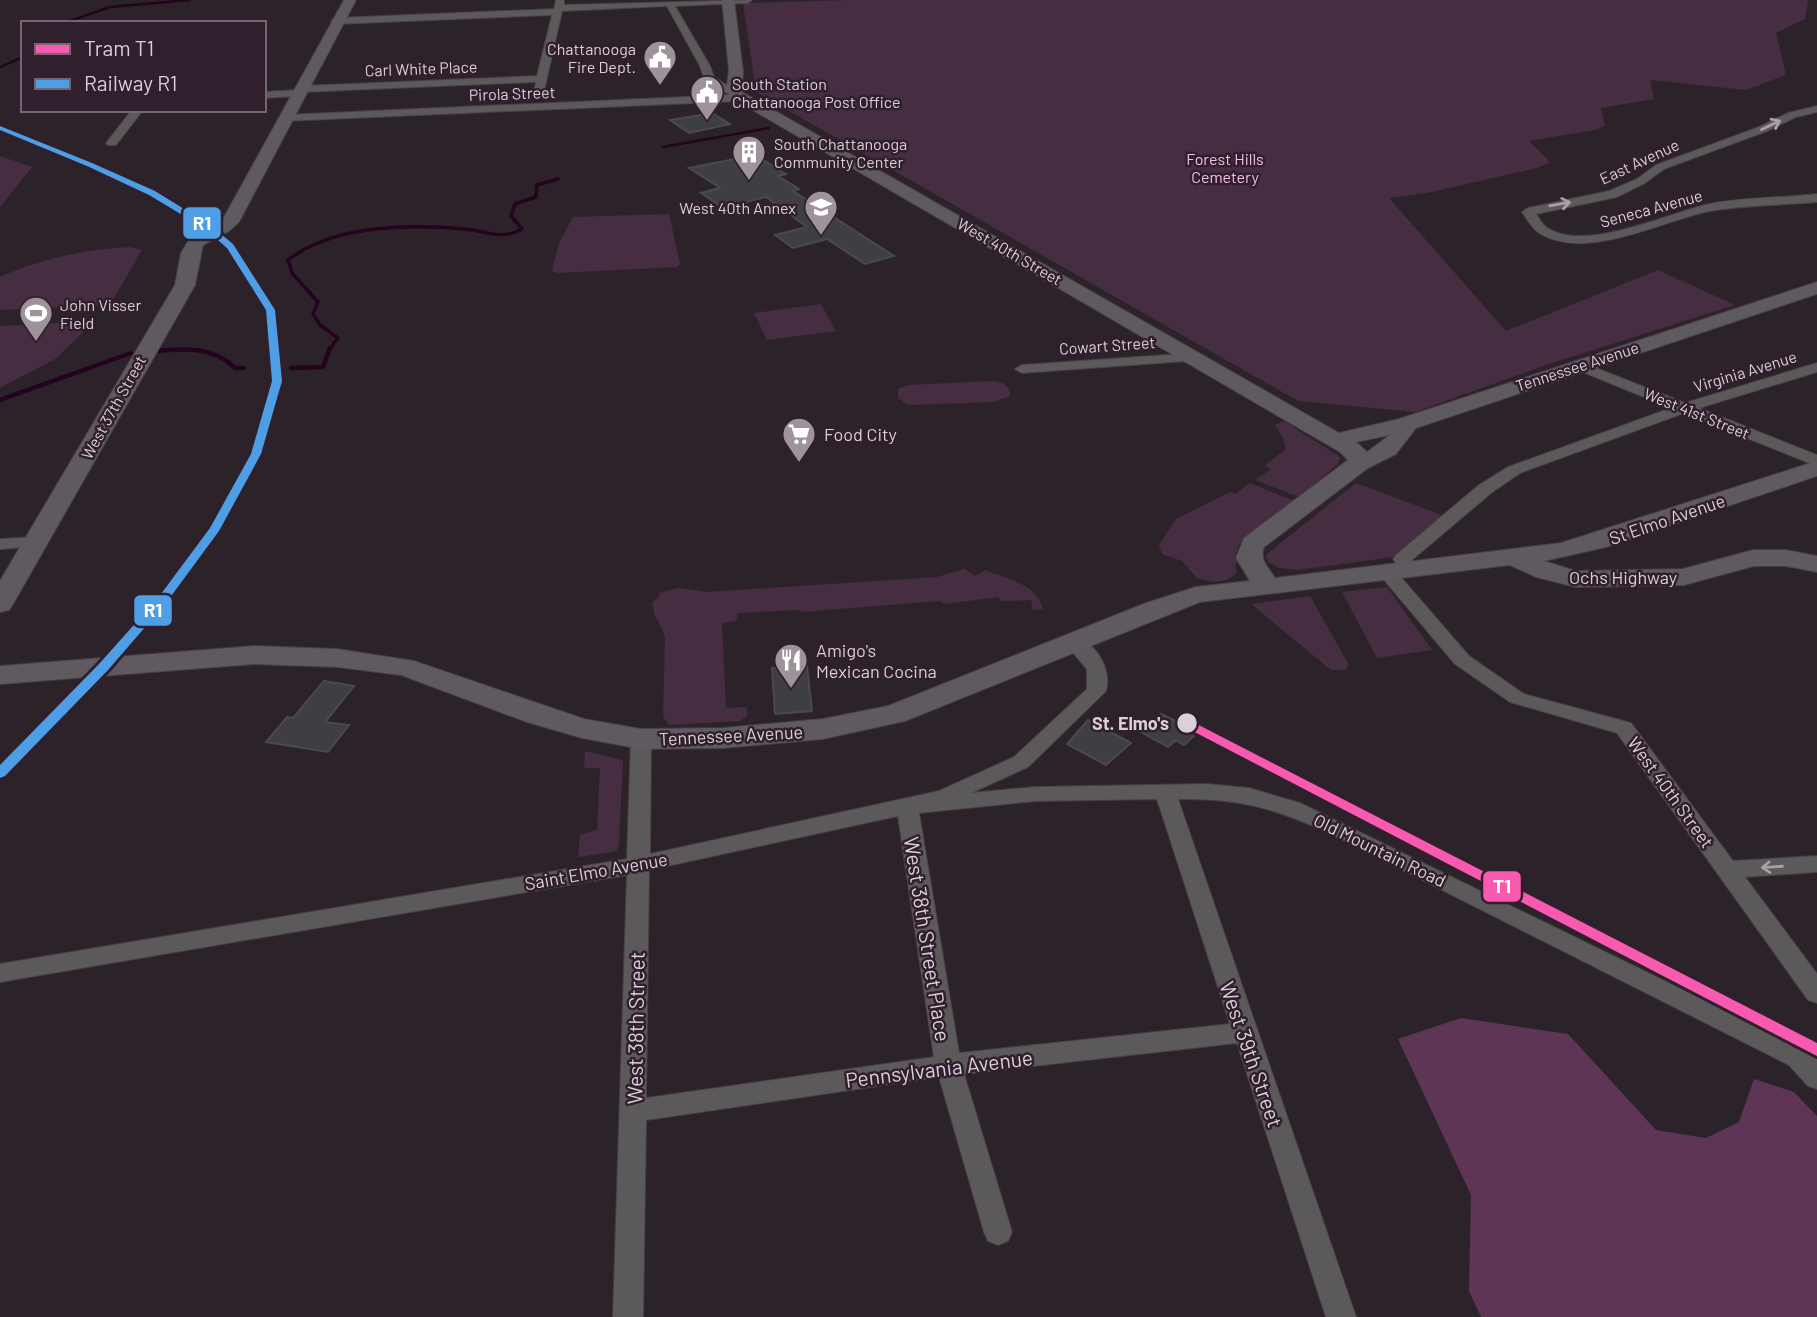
<svg xmlns="http://www.w3.org/2000/svg" width="1817" height="1317" viewBox="0 0 1817 1317" font-family="Barlow,sans-serif">
  <style>
    .green { fill: #462d41 }
    .forest { fill: #5e3556 }
    .lines { fill: none; stroke-linecap: round; stroke-linejoin: round }
    .stream-far2 { stroke: #23031e; stroke-width: 2.5 }
    .stream-far1 { stroke: #23031e; stroke-width: 3.5 }
    .stream { stroke: #23031e; stroke-width: 4.5 }
    .building { fill: #3f3f43; stroke: #484a4d; stroke-width: 2 }
    .street-casing { stroke: #473f45; stroke-width: 2 }
    .secondary-casing { stroke: #473f45; stroke-width: 2 }
    .street { fill: #5c595b; fill-rule: evenodd }
    .secondary { fill: #5f5a5f; fill-rule: evenodd }
    .rail-far3 { stroke: #625e61; stroke-width: 2.5 }
    .rail-far2 { stroke: #625e61; stroke-width: 3.5 }
    .rail-far1 { stroke: #625e61; stroke-width: 4.5 }
    .rail { stroke: #625e61; stroke-width: 5 }
    .rail-1-casing { stroke: #301f2c; stroke-width: 6 }
    .rail-1 { fill: #4d9ee5; fill-rule: evenodd }
    .tram-1-casing { stroke: #301f2c; stroke-width: 6 }
    .tram-1 { fill: #f75aaf; fill-rule: evenodd }
    .oneway { stroke: #a8a0a6 }
    .stop-dot { fill: #dbcfd8; stroke: #301f2c; stroke-width: 2.5 }
    .labels { text-anchor: middle; dominant-baseline: central; stroke-width: 5; stroke-linejoin: round; paint-order: stroke }
    .far-poi-label { font-size: 16px; fill: #dbcfd8; stroke: #301f2c; text-anchor: start }
    .far-street-label { font-size: 16px; fill: #dbcfd8; stroke: #301f2c }
    .far-park-label { font-size: 16px; fill: #fabeed; stroke: #301f2c }
    .poi-label { font-size: 18px; fill: #dbcfd8; stroke: #301f2c; text-anchor: start }
    .street-label { font-size: 18px; fill: #dbcfd8; stroke: #301f2c }
    .stop-label { font-size: 18px; font-weight: bold; fill: #dbcfd8; stroke: #301f2c; text-anchor: end }
    .near-street-label { font-size: 21px; fill: #dbcfd8; stroke: #301f2c }
    .line-badge { stroke: #301f2c; stroke-width: 2.5 }
    .badge-label { font-size: 19px; text-anchor: middle; font-weight: bold; fill: #fff }
  </style>
  <rect width="100%" height="100%" fill="#2c232a"/>
  <!-- green -->
  <path class="green" d="M848,0H1808L1805,19L1776,33L1786,75L1746,90L1650,80L1654,99L1601,108L1605,126L1595,130L1529,141L1550,162L1537,168L1427,193L1389,198L1506,331L1658,270L1735,305L1549,364L1415,412L1298,401L756,92L743,3Z
    M0,156L32,167L0,207Z
    M669,214L680,264L677,267L557,273L552,271L559,243L573,217Z
    M130,247L142,250L114,298L100,305L0,310V277C40,259 86,249 130,247Z
    M821,304L836,331L767,340L754,313Z
    M95,321L55,359L0,388V326Z
    M993,381L1003,383L1010,390V396L993,402L908,405L898,398V389L908,385Z
    M1284,421L1340,457L1338,464L1299,497L1255,480L1271,469L1265,465L1286,449L1283,438L1275,425Z
    M1250,483L1294,501L1239,545L1236,554L1238,563L1235,564L1237,573L1227,580L1213,582L1197,578L1182,561L1162,554L1159,545L1176,519L1230,492L1236,494Z
    M1356,483L1444,516L1393,557L1299,570L1279,568L1268,562L1266,556L1268,553Z
    M964,569L976,576L985,570C1007,579 1037,584 1043,609L1033,610L1031,600L1000,601L999,597L944,604L940,601L800,612L799,610L738,613L736,621L722,623L726,708L747,707V716L740,721L669,725L663,717L665,636L654,613L652,603L660,595L658,593L679,588L707,592L937,577Z
    M1387,587L1432,650L1377,658L1342,592Z
    M1310,596L1349,665L1345,670H1331L1251,604Z
    M585,751L623,760L619,844L617,851L578,857L580,835L597,830L600,768H584Z"/>
  <!-- forest -->
  <path class="forest" d="M1461,1018L1568,1034L1656,1130L1706,1138L1739,1122L1754,1079L1794,1092L1817,1116V1317H1481L1469,1291L1471,1195L1398,1039Z"/>
  <g class="lines">
    <!-- stream-far2 -->
    <path class="stream-far2" d="M64,23L110,7L189,0
      M0,67L23,57
      M663,147L769,128"/>
    <!-- stream-far1 -->
    <path class="stream-far1" d="M168,350H191
      M329,350L338,338L320,325L313,314L318,302L292,273L288,260C334,224 409,224 465,229C487,231 501,241 522,229L511,216L515,204L536,197L537,185L558,179"/>
    <!-- stream -->
    <path class="stream" d="M158,351C186,348 214,347 235,368H244
      M291,368L323,367L330,348
      M0,400L131,353"/>
  </g>
  <!-- building -->
  <path class="building" d="M712,113L730,124L689,133L670,120Z
    M755,155L786,174L778,176L799,189L793,191L894,256L865,264L827,239L793,248L775,235L807,227L766,197L723,208L701,193L720,188L689,168Z
    M807,666L812,711L775,714L772,668Z
    M324,681L354,686L325,722L349,725L328,752L266,742L287,717L293,718Z
    M1161,714L1193,729L1197,733L1184,745L1176,740L1168,747L1141,732Z
    M1088,720L1131,743L1106,765L1067,744Z"/>
  <g class="lines">
    <defs>
      <path id="street" d="M556,0H564V5L752,0L748,3L675,6L710,66L714,77L746,98L741,101L284,121L279,118L284,115L730,95L705,81L700,66L667,6L562,11L544,91L539,94L534,91L536,82L302,92L298,96L264,98V92L297,90L301,86L537,76L552,15L336,24L331,21L336,18L554,9Z
        M1817,106V112L1796,117L1767,131L1664,169L1645,183L1617,197L1536,214C1539,218 1542,224 1546,227C1583,254 1668,213 1709,204C1744,197 1781,198 1817,194V202C1782,205 1745,205 1710,211C1661,221 1586,262 1539,233C1532,228 1527,219 1522,212L1528,208L1609,191L1637,179L1656,165L1759,127L1788,113Z
        M132,110H143L116,145H108L106,143Z
        M1195,353L1200,354L1202,357L1200,360L1022,373L1015,369L1022,365Z
        M1578,361L1685,403L1817,363V372L1699,408L1817,455V466L1684,413L1520,473L1491,493L1412,560L1418,569L1415,573H1403L1393,559L1396,555L1479,485L1508,467L1671,408L1573,368L1571,365L1573,362Z
        M37,537L46,542L43,546L0,549V539Z
        M1386,566L1392,567L1469,656L1524,694L1631,723L1733,861L1817,856V872L1745,877L1817,974V1003L1808,1000L1617,733L1510,702L1455,664L1380,575L1377,571Z
        M1073,636C1096,642 1112,669 1106,691L1028,767L971,793L1035,787L1207,784L1249,788L1300,803L1800,1047L1817,1046V1089L1808,1086L1789,1065L1327,832C1273,808 1239,798 1178,799L1356,1317H1326L1237,1043L964,1074L1012,1232L1008,1241L998,1245L988,1241L984,1232L939,1077L646,1120L643,1317H613L627,875L0,982V964L627,859L631,739L634,734H648L651,739L650,854L939,791L1014,757L1087,689V669L1064,642ZM1157,799L1230,1024L959,1053L919,813L1035,801ZM898,816L934,1057L646,1098L649,870Z"/>
      <path id="secondary" d="M344,0H356L239,222L229,231L203,245L195,285L13,604L9,610L0,612V581L175,285L181,253L190,238L223,219Z
        M722,0H734L743,71L742,92L1339,433L1399,419L1817,282V294L1416,428L1396,454L1368,468L1264,547C1259,559 1268,567 1275,578L1561,543L1817,461V476L1606,547L1544,561L1576,571L1683,569L1753,550H1786L1817,556V572L1786,566H1754L1684,585L1576,587L1536,577L1510,565L1200,602L905,721L823,739L723,748L641,749L582,738L527,722L401,675L337,667L254,664L0,684V666L254,646L337,649L414,661L584,719L641,729L723,728L823,719L888,706L1146,603L1196,587L1250,581L1236,558L1244,538L1348,460L1340,452L732,98L726,91L729,71ZM1390,435L1367,452L1356,442Z"/>
    </defs>
    <!-- street casing -->
    <use href="#street" class="street-casing"/>
    <!-- secondary casing -->
    <use href="#secondary" class="secondary-casing"/>
    <!-- street -->
    <use href="#street" class="street"/>
    <!-- secondary -->
    <use href="#secondary" class="secondary"/>
    <!-- rail-far3 -->
    <path class="rail-far3" d="M0,128L65,154"/>
    <!-- rail-far2 -->
    <path class="rail-far2" d="M60,153L152,193L207,227L230,246L271,310L274,350"/>
    <!-- rail-far1 -->
    <path class="rail-far1" d="M164,598L216,529L256,454L277,381L274,348"/>
    <!-- rail -->
    <path class="rail" d="M0,773L104,667L165,597"/>
    <defs>
      <path id="rail-1" d="M0,126L92,163L155,191L210,225L233,244L275,310L282,381L261,454L219,531L166,603L108,670L5,776L0,778V765L99,664L158,598L210,528L251,454L272,381L266,310L227,248L204,228L149,195L87,166L0,130Z"/>
    </defs>
    <!-- rail-1 casing -->
    <use href="#rail-1" class="rail-1-casing"/>
    <!-- rail-1 -->
    <use href="#rail-1" class="rail-1"/>
    <defs>
      <path id="tram-1" d="M1187,719L1817,1043V1056L1183,726L1181,723L1183,720Z"/>
    </defs>
    <!-- tram-1 casing -->
    <use href="#tram-1" class="tram-1-casing"/>
    <!-- tram-1 -->
    <use href="#tram-1" class="tram-1"/>
  </g>
  <!-- one-way arrows -->
  <defs><path id="oneway-shaft" d="M-6 0H5M1.5-3L5.5 0L1.5 3" fill="none" stroke-width="1.6" stroke-linecap="round" stroke-linejoin="round" transform="scale(1.75)"/></defs>
  <g class="oneway">
    <use href="#oneway-shaft" transform="translate(1771 125) rotate(-26)"/>
    <use href="#oneway-shaft" transform="translate(1560 204) rotate(-10)"/>
    <use href="#oneway-shaft" transform="translate(1772 867) rotate(176)"/>
  </g>
  <!-- icons -->
  <defs>
    <symbol id="civic-pin" viewBox="-11 -11 22 30"><path d="M0 17L-7.5 6A9.5 9.5 0 1 1 7.5 6Z" fill="#9e939b" stroke="#301f2c"/><path d="M-.6-6.5H3V-4.5H.6V-3L4-1V1h2V6H-6V1h2V-1L-.6-3ZM-1.2 2.5V6h2.4V2.5Z" fill="#fff"/></symbol>
    <symbol id="building-pin" viewBox="-11 -11 22 30"><path d="M0 17L-7.5 6A9.5 9.5 0 1 1 7.5 6Z" fill="#9e939b" stroke="#301f2c"/><path d="M-4-6H4V6H1V3H-1V6H-4ZM-2.5-4.3h1.7v1.8h-1.7ZM.8-4.3h1.7v1.8H.8ZM-2.5-1h1.7V.8h-1.7ZM.8-1h1.7V.8H.8Z" fill="#fff"/></symbol>
    <symbol id="school-pin" viewBox="-11 -11 22 30"><path d="M0 17L-7.5 6A9.5 9.5 0 1 1 7.5 6Z" fill="#9e939b" stroke="#301f2c"/><path d="M0-5L7-2L0 1L-7-2ZM-4 1L0 2.5L4 1V4Q0 6-4 4Z" fill="#fff"/></symbol>
    <symbol id="stadium-pin" viewBox="-11 -11 22 30"><path d="M0 17L-7.5 6A9.5 9.5 0 1 1 7.5 6Z" fill="#9e939b" stroke="#301f2c"/><path d="M0-5a6.5 5 0 1 0 0 10a6.5 5 0 1 0 0-10ZM-3.5-1.8h7v3.6h-7Z" fill="#fff"/></symbol>
    <symbol id="supermarket-pin" viewBox="-11 -11 22 30"><path d="M0 17L-7.5 6A9.5 9.5 0 1 1 7.5 6Z" fill="#9e939b" stroke="#301f2c"/><path d="M-6-5.5h2.5l.6 2H6L4.5 2H-2.5L-4.4-4H-6ZM-1.5 3.2a1.3 1.3 0 1 0 .1 0ZM3 3.2a1.3 1.3 0 1 0 .1 0Z" fill="#fff"/></symbol>
    <symbol id="restaurant-pin" viewBox="-11 -11 22 30"><path d="M0 17L-7.5 6A9.5 9.5 0 1 1 7.5 6Z" fill="#9e939b" stroke="#301f2c"/><path d="M-5-6h1v4h1v-4h1v4h1v-4h1v5L-1.5 .5V6h-2V.5L-5-1ZM5-6V6H3V1.5H1.5Q1.5-4 5-6Z" fill="#fff"/></symbol>
  </defs>
  <g fill-rule="evenodd">
    <use href="#civic-pin" x="641" y="38" width="38" height="52"/>
    <use href="#civic-pin" x="688" y="73" width="38" height="52"/>
    <use href="#building-pin" x="730" y="133" width="38" height="52"/>
    <use href="#school-pin" x="802" y="188" width="38" height="52"/>
    <use href="#stadium-pin" x="17" y="294" width="38" height="52"/>
    <use href="#supermarket-pin" x="780" y="415" width="38" height="52"/>
    <use href="#restaurant-pin" x="772" y="641" width="38" height="52"/>
  </g>
  <!-- markers -->
  <circle class="stop-dot" cx="1187" cy="723" r="11"/>
  <g class="labels">
    <!-- far-poi labels -->
    <g class="far-poi-label">
      <text x="636" y="48" text-anchor="end">Chattanooga<tspan x="636" dy="18">Fire Dept.</tspan></text>
      <text x="732" y="83">South Station<tspan x="732" dy="18">Chattanooga Post Office</tspan></text>
      <text x="774" y="143">South Chattanooga<tspan x="774" dy="18">Community Center</tspan></text>
      <text x="796" y="207" text-anchor="end">West 40th Annex</text>
      <text x="60" y="304">John Visser<tspan x="60" dy="18">Field</tspan></text>
    </g>
    <!-- far-street labels -->
    <g class="far-street-label">
      <text transform="translate(421 68) rotate(-2)">Carl White Place</text>
      <text transform="translate(512 93) rotate(-2)">Pirola Street</text>
      <text transform="translate(1639 161) rotate(-25)">East Avenue</text>
      <text transform="translate(1651 208) rotate(-15)">Seneca Avenue</text>
      <text transform="translate(1010 251) rotate(30)">West 40th Street</text>
      <text transform="translate(1107 345) rotate(-4)">Cowart Street</text>
      <text transform="translate(1577 366) rotate(-18)">Tennessee Avenue</text>
      <text transform="translate(1745 371) rotate(-17)">Virginia Avenue</text>
      <text transform="translate(113 407) rotate(-61)">West 37th Street</text>
      <text transform="translate(1697 413) rotate(22)">West 41st Street</text>
    </g>
    <!-- far-park labels -->
    <g class="far-park-label">
      <text x="1225" y="158">Forest Hills<tspan x="1225" dy="18">Cemetery</tspan></text>
    </g>
    <!-- poi labels -->
    <g class="poi-label">
      <text x="824" y="434">Food City</text>
      <text x="816" y="650">Amigo's<tspan x="816" dy="21">Mexican Cocina</tspan></text>
    </g>
    <!-- street labels -->
    <g class="street-label">
      <text transform="translate(1667 519) rotate(-19)">St Elmo Avenue</text>
      <text x="1623" y="577">Ochs Highway</text>
      <text transform="translate(731 735) rotate(-3)">Tennessee Avenue</text>
      <text transform="translate(1671 792) rotate(54)">West 40th Street</text>
      <text transform="translate(1380 850) rotate(26)">Old Mountain Road</text>
      <text transform="translate(596 871) rotate(-10)">Saint Elmo Avenue</text>
    </g>
    <!-- stop labels -->
    <g class="stop-label">
      <text x="1169" y="723">St. Elmo's</text>
    </g>
    <!-- near-street labels -->
    <g class="near-street-label">
      <text transform="translate(928 939) rotate(81)">West 38th Street Place</text>
      <text transform="translate(635 1028) rotate(-89)">West 38th Street</text>
      <text transform="translate(1252 1054) rotate(71)">West 39th Street</text>
      <text transform="translate(939 1068) rotate(-7)">Pennsylvania Avenue</text>
    </g>
  </g>
  <g class="line-badge">
    <rect x="182" y="206" width="40" height="34" rx="7" fill="#4d9ee5"/>
    <rect x="133" y="594" width="40" height="33" rx="7" fill="#4d9ee5"/>
    <rect x="1482" y="870" width="40" height="33" rx="7" fill="#f75aaf"/>
  </g>
  <g class="badge-label">
    <text x="202" y="230">R1</text>
    <text x="153" y="617">R1</text>
    <text x="1502" y="893">T1</text>
  </g>
  <!-- legend -->
  <rect x="21" y="21" width="245" height="91" fill="#301f2c" stroke="#746571" stroke-width="2"/>
  <rect x="35" y="44" width="35" height="10" fill="#f75aaf" stroke="#746571" stroke-width="2"/>
  <text x="84" y="56" font-size="21" fill="#dbcfd8">Tram T1</text>
  <rect x="35" y="79" width="35" height="10" fill="#4d9ee5" stroke="#746571" stroke-width="2"/>
  <text x="84" y="91" font-size="21" fill="#dbcfd8">Railway R1</text>
</svg>
